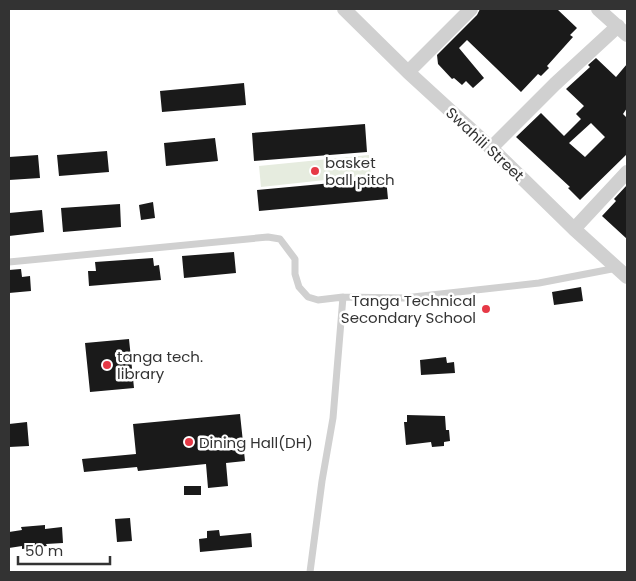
<svg xmlns="http://www.w3.org/2000/svg" width="636" height="581" viewBox="0 0 636 581" font-family="Poppins,sans-serif">
  <style>
    .green { fill: #e6ecdf }
    .building { fill: #1a1a1a; fill-rule: evenodd }
    .lines { fill: none; stroke-linecap: round; stroke-linejoin: round }
    .service { stroke: #d0d0d0; stroke-width: 7 }
    .minor { stroke: #d0d0d0; stroke-width: 14 }
    .poi-dot { fill: #e63946; stroke: #fff; stroke-width: 2 }
    .labels { text-anchor: middle; dominant-baseline: central; stroke-width: 5; stroke-linejoin: round; paint-order: stroke }
    .street-label { font-size: 15px; fill: #333; stroke: #fff }
    .poi-label { font-size: 15px; fill: #333; stroke: #fff; text-anchor: start }
  </style>
  <rect width="100%" height="100%" fill="#fff"/>
  <!-- green -->
  <path class="green" d="M369,155L371,175L261,187L259,166Z"/>
  <!-- building -->
  <path class="building" d="M480,9H557L577,28L570,35L573,37L547,66L549,68L541,76L538,74L521,92L467,40L459,48L484,78L473,88L466,81L462,85L454,78L452,79L438,64L437,55L477,15Z
    M596,58L616,77L627,64V108L623,114L627,118V154L580,200L568,188L570,187L516,137L541,113L564,136L581,119L576,114L584,106L566,89L590,67L588,65ZM591,123L605,137L585,157L569,143Z
    M244,83L246,105L162,112L160,91Z
    M365,124L367,152L254,161L252,133Z
    M215,138L218,161L166,166L164,143Z
    M107,151L109,172L59,176L57,155Z
    M38,155L40,178L9,180V157Z
    M386,178L388,199L259,211L257,190Z
    M627,185V239L602,216L616,201L614,199Z
    M153,202L155,218L141,220L139,205Z
    M120,204L121,227L63,232L61,208Z
    M42,210L44,232L9,236V213Z
    M234,252L236,273L184,278L182,256Z
    M153,258L154,266L159,265L161,280L89,286L88,271H96L95,262Z
    M21,269L22,277L30,276L31,291L9,293V270Z
    M581,287L583,301L554,305L552,292Z
    M129,339L134,388L90,392L85,343Z
    M446,357L447,363L454,362L455,373L421,375L420,360Z
    M240,414L245,461L226,463L228,486L208,488L206,464L138,471L137,467L84,472L82,459L136,454L133,424Z
    M407,415L445,416L446,430H449L450,441L444,442V446L432,447L431,442L406,445L404,422H407Z
    M27,422L29,446L9,447V424Z
    M184,486H201V495H184Z
    M130,518L132,541L117,542L115,519Z
    M45,525V529L62,527L63,543L46,544L47,546L22,549V546L9,548V532L22,530L21,527Z
    M219,530L220,536L251,533L252,547L200,552L199,539L207,538V531Z"/>
  <g class="lines">
    <!-- service -->
    <path class="service" d="M9,262L268,237L280,239L295,259V274L299,287L308,297L318,300L343,297L404,298L539,283L617,268
      M310,572L322,481L333,418L343,297"/>
    <!-- minor -->
    <path class="minor" d="M344,9L408,72L491,148L574,229L627,277
      M598,9L627,35
      M408,72L471,9
      M491,148L555,84L618,26
      M574,229L627,172"/>
  </g>
  <!-- markers -->
  <g class="poi-dot">
    <circle cx="315" cy="171" r="5"/>
    <circle cx="486" cy="309" r="5"/>
    <circle cx="107" cy="365" r="5"/>
    <circle cx="189" cy="442" r="5"/>
  </g>
  <g class="labels">
    <!-- street labels -->
    <g class="street-label">
      <text transform="translate(485 144) rotate(43)">Swahili Street</text>
    </g>
    <!-- poi labels -->
    <g class="poi-label">
      <text x="325" y="162">basket<tspan x="325" dy="17">ball pitch</tspan></text>
      <text x="476" y="300" text-anchor="end">Tanga Technical<tspan x="476" dy="17">Secondary School</tspan></text>
      <text x="117" y="356">tanga tech.<tspan x="117" dy="17">library</tspan></text>
      <text x="199" y="442">Dining Hall(DH)</text>
    </g>
  </g>
  <!-- border -->
  <rect width="636" height="581" fill="none" stroke="#333333" stroke-width="20"/>
  <!-- scale -->
  <path d="M18 556v8h92v-8" fill="none" stroke="#333333" stroke-width="2.5"/>
  <text x="25" y="556" font-size="15" fill="#333333" stroke="#ffffff" stroke-width="4" paint-order="stroke">50 m</text>
</svg>
